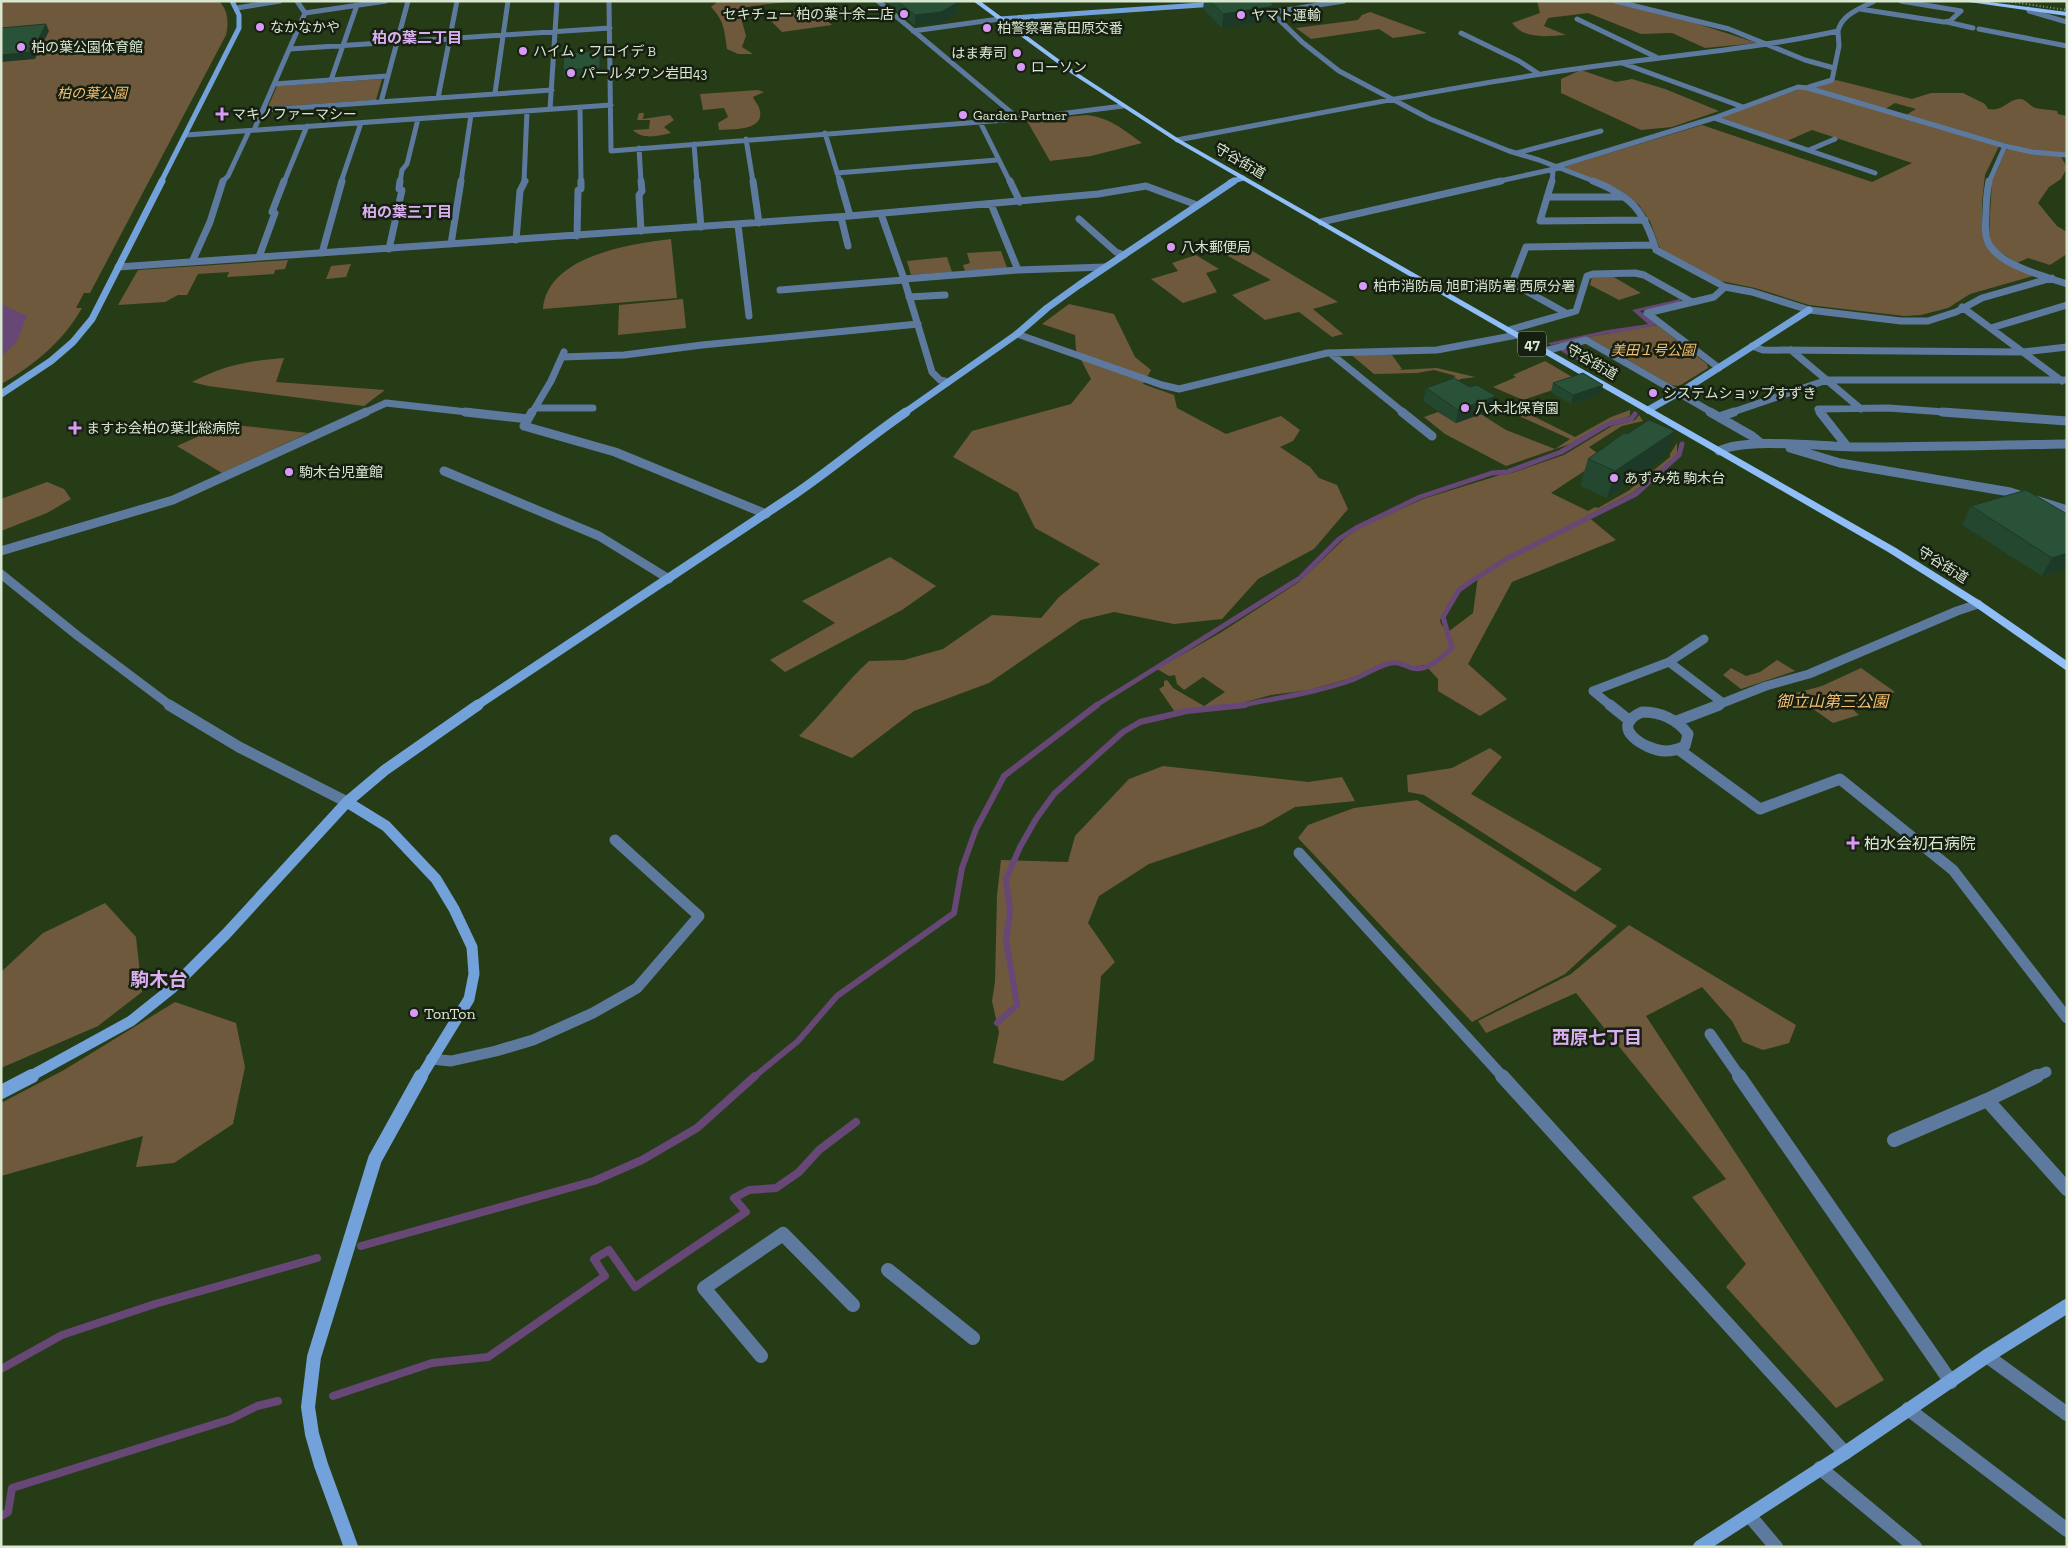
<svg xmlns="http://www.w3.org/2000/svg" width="2068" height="1548" viewBox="0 0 2068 1548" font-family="'Zilla Slab','Noto Sans JP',serif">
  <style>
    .green { fill: #6e593d; fill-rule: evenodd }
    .water { fill: #664776 }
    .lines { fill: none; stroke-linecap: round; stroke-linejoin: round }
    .stream-far3 { stroke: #664776; stroke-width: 4 }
    .stream-far2 { stroke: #664776; stroke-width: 5 }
    .stream-far1 { stroke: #664776; stroke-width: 6 }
    .stream { stroke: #664776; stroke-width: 8 }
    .street-far4 { stroke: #5d7a9e; stroke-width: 5 }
    .street-far3 { stroke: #5d7a9e; stroke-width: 7 }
    .street-far2 { stroke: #5d7a9e; stroke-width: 9 }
    .street-far1 { stroke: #5d7a9e; stroke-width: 11 }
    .street { stroke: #5d7a9e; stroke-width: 14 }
    .secondary-far4 { stroke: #73a1d9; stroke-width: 5 }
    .secondary-far3 { stroke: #73a1d9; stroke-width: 7 }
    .secondary-far2 { stroke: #73a1d9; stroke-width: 9 }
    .secondary-far1 { stroke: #73a1d9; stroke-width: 11 }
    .secondary { stroke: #73a1d9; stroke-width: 14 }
    .primary { fill: #8fbef8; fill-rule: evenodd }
    .rail { stroke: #899a7e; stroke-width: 2; stroke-dasharray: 1 2.5; stroke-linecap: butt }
    .wall { fill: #244730 }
    .shaded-wall { fill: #1d3927 }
    .building { fill: #2a5238; stroke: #1d3927 }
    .poi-dot { fill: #d99af7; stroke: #161f10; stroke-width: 2 }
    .labels { text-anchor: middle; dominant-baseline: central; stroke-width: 5; stroke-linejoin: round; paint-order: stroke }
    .far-poi-label { font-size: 14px; fill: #d9e7d1; stroke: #161f10; text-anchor: start }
    .far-park-label { font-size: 14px; font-style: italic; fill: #f7bf73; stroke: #161f10 }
    .far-street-label { font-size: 14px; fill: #d9e7d1; stroke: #161f10 }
    .far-neighbourhood-label { font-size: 15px; font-weight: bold; fill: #daaff0; stroke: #161f10 }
    .shield { fill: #161f10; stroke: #9eab97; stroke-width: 1 }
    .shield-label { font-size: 15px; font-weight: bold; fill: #d9e7d1 }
    .park-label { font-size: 16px; font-style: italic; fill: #f7bf73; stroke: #161f10 }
    .poi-label { font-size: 16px; fill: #d9e7d1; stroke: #161f10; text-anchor: start }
    .neighbourhood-label { font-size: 18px; font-weight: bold; fill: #daaff0; stroke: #161f10 }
    .quarter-label { font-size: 19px; font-weight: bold; fill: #daaff0; stroke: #161f10 }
  </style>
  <rect width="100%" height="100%" fill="#263c17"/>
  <!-- green -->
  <path class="green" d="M1,1H219C228,10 229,23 226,35L90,293H84L76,308H82C63,341 35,365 1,384Z
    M718,1H799L751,6L739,10L746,36L742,47L753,54H738L727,49C724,30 725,22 711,7Z
    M1537,1H1611L1695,23L1757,43L1705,48L1672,33L1641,34L1588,13L1548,18L1544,26L1566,35C1546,36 1525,40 1512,23L1540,13Z
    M814,9L832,25L782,32L766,16Z
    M1370,12L1427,33L1393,38L1379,29L1311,39L1296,28L1358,20L1362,15Z
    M1581,70L1616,82L1632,79L1665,89L1719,111L1672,127L1641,130L1561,93V79Z
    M382,79L376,100L268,107L277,86Z
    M1836,80L1912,99L1931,93H1963L1985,104L1988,109C2003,112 2007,100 2019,99C2026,99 2028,104 2033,107C2039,110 2050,109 2057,111L2058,114L2067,116V154L2025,149L1906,115L1916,109L1895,103L1885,109L1815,88Z
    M1803,88L1999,146L1985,175L1982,203L1983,240L1989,250L2037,275L1970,294L1948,308L1921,315L1904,316L1809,305L1755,288L1716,280L1660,249L1650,221L1639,205L1618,189L1563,167L1702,125L1872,182L1912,163L1812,130L1787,141L1717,118Z
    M758,90L764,92L753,97C755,102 759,105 760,111C764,131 732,129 719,130L718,123L728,117L724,108L703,110L700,94Z
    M639,113H644L643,119L670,115L674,120L664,127L671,133C658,136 643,140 633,130L649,129L650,120H637Z
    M1086,115C1109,117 1124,130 1142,143L1091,156L1050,161L1027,121Z
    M2008,149L2061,156L2067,168L2061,179L2049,187L2038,203L2057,226L2067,232V254L2050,265L2028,258L2017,263L1997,250L1990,241L1989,233L1992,181L2006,150Z
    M671,239L677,298L543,309C547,256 630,244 671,239Z
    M1244,246L1338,302L1313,309L1343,334L1332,337L1299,312L1265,320L1232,295L1271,280L1221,252Z
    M1001,251L1007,268L965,271L963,265L970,263L967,253Z
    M1196,255L1219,269L1206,273L1217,292L1183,303L1151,279L1178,271L1172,263Z
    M947,257L952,272L911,275L907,261Z
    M288,260L285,269L275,270L274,274L227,277L229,272L198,274L187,295H178L165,302L118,305L138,270Z
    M351,264L346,277L326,279L331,266Z
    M1612,276L1641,293L1619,300L1590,285L1592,277Z
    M683,299L686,328L618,335L619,305Z
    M1069,304L1114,314L1135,357L1151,370L1143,384L1174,395L1177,408L1226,434L1281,416L1300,430L1293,441L1280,447L1310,467L1319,478L1337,485L1348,509L1314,549L1258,579L1222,619L1174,624L1114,612L1081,620L989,683L914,711L852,758L799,736C824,712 844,684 869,661L904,660L943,649L992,615L1041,618L1059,597L1100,564L1035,528L1018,493L953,457L972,431L1071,404L1091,379L1076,350L1075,335L1042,324Z
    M1657,325L1707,364L1708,368L1679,386L1671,385L1588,337Z
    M1349,353L1392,355L1402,369L1398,370L1437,368L1475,377L1460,379L1455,385L1507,406L1511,405L1575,437L1611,417L1630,410V415L1628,417L1606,423L1570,444L1506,466L1445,434L1424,417L1438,412L1456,423L1479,413L1506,430L1555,449L1570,439L1501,408L1442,384L1456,376L1434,370L1417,373L1374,374Z
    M284,358L276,382L385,390L364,406L208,386L192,382C225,365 247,361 284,358Z
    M1545,361L1579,381L1523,400L1493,387L1516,377L1513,375Z
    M1639,415L1643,421L1622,426L1589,447L1604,458L1551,493L1588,511L1595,507L1598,508L1628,491L1670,457V454L1677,443V455L1634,492L1587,516L1616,540L1512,582L1468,664L1507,699L1480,716L1438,691V679L1425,665L1413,667L1396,661L1348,679L1309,690L1271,695L1235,705L1184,709L1175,712L1159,689L1164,686V681L1167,680L1173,688L1204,706L1225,692L1203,677L1184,690L1177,684L1175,675L1169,676L1157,669L1220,633L1299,582L1344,539L1359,528L1423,499L1500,475L1509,474L1564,455L1612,426L1635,420ZM1478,576L1473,613L1448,632L1441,624L1440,620C1453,597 1454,589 1478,576Z
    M226,424L308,433L222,473L177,446Z
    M47,482L64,489L71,499L47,513L1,531V499Z
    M890,557L936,586L902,610L785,672L770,660L835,623L802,601Z
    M1777,660L1795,671L1741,689L1723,675L1731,668L1746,676L1760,672Z
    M1861,668L1895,692L1849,706L1859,715L1833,723L1792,694L1822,686Z
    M1490,748L1502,757L1471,794L1602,869L1575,892L1424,795L1408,792L1407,775L1452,768Z
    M1163,766L1308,782L1342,777L1355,801L1295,807L1262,826L1149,864L1099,896L1088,923L1115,962L1101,976L1094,1060L1063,1081L993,1063L999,1032L992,1001L995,982L997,895L1001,860L1068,862L1075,836L1129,779Z
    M1417,800L1617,926L1565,974L1472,1022L1298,838L1308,825L1354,808Z
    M105,903L136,937L142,992L98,1026L1,1068L2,971L43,933Z
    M1629,925L1796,1025L1789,1043L1763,1050L1743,1042L1732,1021L1702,987L1646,1016L1884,1380L1836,1408L1726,1287L1746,1264L1692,1197L1726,1179L1576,993L1486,1033L1478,1021L1571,974Z
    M175,1002L236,1023L245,1067L233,1124L174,1163L136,1167L143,1136L1,1176V1103L64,1070Z"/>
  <!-- water -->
  <path class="water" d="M1680,299L1681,302L1640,311L1657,325L1616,333H1609L1551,345L1548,343L1608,330L1648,324L1632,310Z
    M1,304L27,316L16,343L1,356Z"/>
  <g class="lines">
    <!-- stream-far3 -->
    <path class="stream-far3" d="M1563,350L1583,361"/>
    <!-- stream-far2 -->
    <path class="stream-far2" d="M1095,706L1300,578L1339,539L1356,528L1420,497L1492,473L1507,472L1561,452L1608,424L1631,419L1635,414
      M1238,706C1276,698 1315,693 1352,680C1365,675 1377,666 1391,663C1400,661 1404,666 1412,668C1427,672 1442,657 1452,648L1443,617L1459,590L1476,578L1508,558L1636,494L1679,455L1682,444"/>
    <!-- stream-far1 -->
    <path class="stream-far1" d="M997,1023L1017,1005L1006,940L1010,911L1006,879L1020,847L1036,819L1054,794L1123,732L1140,722L1187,711L1245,705
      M754,1077L798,1041L837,996L954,913L962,868L976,829L1004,776L1097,705"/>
    <!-- stream -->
    <path class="stream" d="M361,1246L594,1181L642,1160L697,1128L755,1076
      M1,1369L62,1335L155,1304L317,1258
      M333,1396L432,1363L488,1357L605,1276L594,1259L609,1250L635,1287L746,1212L734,1198L749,1190L776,1188L799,1172L819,1150L856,1122
      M1,1516L8,1512L12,1488L231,1419L257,1406L278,1401"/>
    <!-- street-far4 -->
    <path class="street-far4" d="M609,1L611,151L1019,119L1123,106
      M878,1L1019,119
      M1260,1L1302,42L1339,71L1430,119L1509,151L1539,160L1596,182
      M1615,1L1729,29L1805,60L1834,68
      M237,8L280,1
      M1860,9L1944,22L1950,21L1961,11L1901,1
      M2028,9L2029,11L2067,22
      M1273,12L1344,1
      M305,13L386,1
      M1577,19L1656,57
      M1947,22L1973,28
      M1979,29L2067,46
      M913,31L999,19
      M1461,33L1519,61L1539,74
      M290,49L610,28
      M1622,63L1743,107
      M331,80L356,8L355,6
      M274,84L387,76
      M1809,87L1832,80L1839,46L1838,31
      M495,93L508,1
      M438,98L457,1
      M381,102L408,1
      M580,107L581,182
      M550,109L557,1
      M264,110L552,90
      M1714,118L1875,173
      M980,122L1010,182
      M254,130L305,13L297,1
      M825,133L840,182
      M186,135L611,105
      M746,139L753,182
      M1177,140C1298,118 1420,92 1542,74C1641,58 1741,52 1838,31C1842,14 1860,9 1874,1
      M694,144L697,182
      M2005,146L2032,152L2067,155
      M639,148L641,182
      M1809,150L1835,139
      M1517,153L1601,131
      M1555,167L1714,118L1798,87L1808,88L2005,146L1989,182
      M837,173L997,160
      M222,182L228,176L249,131
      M284,182L307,126
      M341,182L361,123
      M400,182L402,170L407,164L418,119
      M461,182L471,115
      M524,182L527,111
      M1495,182L1559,168
      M1552,182L1553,171"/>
    <!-- street-far3 -->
    <path class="street-far3" d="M697,181L701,227
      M753,181L759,223
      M840,181L850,216
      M1010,181L1020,202
      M1552,181L1540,221L1645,220
      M1593,181C1631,196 1644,210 1656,250L1725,287L1752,292L1809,310L1901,321H1928L1956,312L1982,298L2052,278
      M1989,181C1987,192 1986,202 1986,212C1986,221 1984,231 1987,240C1996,265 2044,276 2067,284
      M1547,197H1624
      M991,204L1018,270
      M881,214L904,279L932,372L940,380L948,382
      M841,217L848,246
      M1079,219L1116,252L1124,255
      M1321,222L1501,181
      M738,225L749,316
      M641,231L639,195L642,191L641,181
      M577,236L578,190L581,189V181
      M516,240L520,191L525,181
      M451,244L461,181
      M389,249L402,190L399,189L400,181
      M322,253L342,181
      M259,257L275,213L272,212L284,181
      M192,262L210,222L223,181
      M118,267L850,216L1098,194L1146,186L1197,205
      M904,279L1018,270L1105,267
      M780,290L904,280
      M909,297L945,295
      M1962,307L2062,381
      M1566,313L1512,283L1526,247L1653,245
      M1991,328L2067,305
      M1509,330L1576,311L1587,276L1593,274L1635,273L1644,275L1692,302
      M1017,334L1162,385L1179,389L1327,353L1437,350L1517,335
      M1752,346L1763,350L2023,352L2067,347
      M1791,350L1861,409
      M1545,351L1586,340L1713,413
      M1330,353L1404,413
      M562,357L624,355L702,345L918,324
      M1719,368L1647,313L1714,297L1725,287
      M535,408H593
      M364,413L386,403L476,413
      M532,413L551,381L564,352
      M1730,413L1827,380H2067
      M1821,413L1818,409L1888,408L1959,413"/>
    <!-- street-far2 -->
    <path class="street-far2" d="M465,412L528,419
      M532,412L524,426L615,452L766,514
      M1402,412L1432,436
      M1710,412L1752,436L1762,444
      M1820,412L1846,445
      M1942,412L2067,421
      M1719,417L1734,412
      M1790,448L1840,463L2010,492L2067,510
      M1719,451C1747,437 1824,447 1858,447C1928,447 1997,445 2067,444
      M444,471L599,536L669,579
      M1,551L173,500L366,412
      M1,574L78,636L171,706
      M1669,662L1704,639
      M1611,706L1593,691L1669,662L1723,703
      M1715,706L1766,686L1809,674L1957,611L1978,604"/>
    <!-- street-far1 -->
    <path class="street-far1" d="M169,705L239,747L347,802
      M1610,705L1630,721
      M1642,712C1660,712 1677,719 1688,734L1685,746C1679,749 1673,751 1665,751C1645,750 1607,727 1642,712Z
      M1677,721L1719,705
      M1678,749L1760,809L1840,779L1953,870L2067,1018
      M1299,853L1503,1077
      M1710,1034L1740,1077
      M431,1059L451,1061L496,1051L533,1040L593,1013L637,988L699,916L615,840
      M2035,1077L2046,1072"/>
    <!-- street -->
    <path class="street" d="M1502,1076L1845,1453
      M1739,1076L1951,1382
      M1987,1100L2037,1076
      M1894,1140L1987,1100L2067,1189
      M888,1270L973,1338
      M761,1356L704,1288L783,1234L853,1305
      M1987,1356L2067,1414
      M1908,1409L2067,1530
      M1820,1468L1915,1547
      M1749,1515L1776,1547"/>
    <!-- secondary-far4 -->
    <path class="secondary-far4" d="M999,19L1215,4
      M161,182L239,28V15L232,1
      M1230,182L1243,178"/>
    <!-- secondary-far3 -->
    <path class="secondary-far3" d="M1,394L51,361L73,342L92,319L162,181
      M1648,410L1687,388L1809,310
      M904,413L1017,334L1047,308L1079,285L1234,181"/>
    <!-- secondary-far2 -->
    <path class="secondary-far2" d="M476,706L795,494C833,468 868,438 906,412"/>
    <!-- secondary-far1 -->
    <path class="secondary-far1" d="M347,802L386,826L436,879L454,909L472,947L474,974L469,999L421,1077
      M29,1077L131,1021L171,989L226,934L347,802L385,770L478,705"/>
    <!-- secondary -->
    <path class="secondary" d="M1,1092L32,1076
      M351,1547L321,1465L312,1434L308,1407L314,1357L375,1159L421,1076
      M1700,1547L1845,1453L1987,1356L2067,1306"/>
    <!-- primary -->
    <path class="primary" d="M973,1H980L1076,72L1179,139L1896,548L1982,602L2067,661V671L1974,606L1888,552L1175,141L1072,74Z
      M1962,1H1981L2067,12V16Z"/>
    <!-- rail -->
    <path class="rail" d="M2005,1L2067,10"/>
  </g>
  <!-- wall -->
  <path class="wall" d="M884,1H955L957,13L942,23L915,25Z
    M1204,1H1269L1274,6L1273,20L1222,28L1203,9Z
    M600,51L601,58V75L564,77L563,70Z
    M1553,383L1601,394L1571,404L1551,392Z
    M1426,388L1493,410L1456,423L1423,401Z
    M1666,457L1607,498L1580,486L1588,459Z
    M2026,490L2066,569L2042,576L1962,525L1971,506Z"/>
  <!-- shaded-wall -->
  <path class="shaded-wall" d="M957,3V13L942,23L915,25V15Z
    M1274,6L1273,20L1222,28L1223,14Z
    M46,24L49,31L35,59L1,62V55Z
    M600,51L601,58V75L600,68Z
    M1603,385L1601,394L1571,404L1573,395Z
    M1496,396L1493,410L1456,423L1458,410Z
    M1675,431L1666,457L1607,498L1615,471Z
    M2067,549L2066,569L2042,576L2052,558Z"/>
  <!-- building -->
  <path class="building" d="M897,1H955L957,3L941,12L915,15Z
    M1210,1H1269L1274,6L1223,14Z
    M46,24L32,52L1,55V28Z
    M600,51V68L563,70L564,53Z
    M1583,373L1603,385L1573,395L1553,383Z
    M1454,378L1470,387L1477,385L1496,396L1458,410L1426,388Z
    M1649,420L1675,431L1615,471L1588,459L1624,433L1627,434Z
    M2026,490L2067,514V553L2052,558L1971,506Z"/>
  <!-- markers -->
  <g class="poi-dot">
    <circle cx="904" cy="14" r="5"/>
    <circle cx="1241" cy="15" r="5"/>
    <circle cx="260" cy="27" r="5"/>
    <circle cx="987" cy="28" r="5"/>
    <circle cx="21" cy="47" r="5"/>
    <circle cx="523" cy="51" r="5"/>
    <circle cx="1017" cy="53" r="5"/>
    <circle cx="1021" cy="67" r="5"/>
    <circle cx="571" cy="73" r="5"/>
    <path d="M219.5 106.5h5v5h5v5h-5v5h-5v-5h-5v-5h5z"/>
    <circle cx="963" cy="115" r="5"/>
    <circle cx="1171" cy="247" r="5"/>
    <circle cx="1363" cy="286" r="5"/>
    <circle cx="1653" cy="393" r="5"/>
    <circle cx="1465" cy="408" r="5"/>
    <path d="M72.5 420.5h5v5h5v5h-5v5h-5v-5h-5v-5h5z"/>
    <circle cx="289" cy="472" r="5"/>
    <circle cx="1614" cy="478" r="5"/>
    <path d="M1850.5 835.5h5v5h5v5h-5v5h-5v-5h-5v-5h5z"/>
    <circle cx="414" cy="1013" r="5"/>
  </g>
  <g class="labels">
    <!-- far-poi labels -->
    <g class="far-poi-label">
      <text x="894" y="14" text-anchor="end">セキチュー 柏の葉十余二店</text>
      <text x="1251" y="15">ヤマト運輸</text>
      <text x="270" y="27">なかなかや</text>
      <text x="997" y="28">柏警察署高田原交番</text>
      <text x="31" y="47">柏の葉公園体育館</text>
      <text x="533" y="51">ハイム・フロイデ B</text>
      <text x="1007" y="53" text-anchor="end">はま寿司</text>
      <text x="1031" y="67">ローソン</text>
      <text x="581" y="73">パールタウン岩田43</text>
      <text x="232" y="114">マキノファーマシー</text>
      <text x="973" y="115">Garden Partner</text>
      <text x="1181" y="247">八木郵便局</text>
      <text x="1373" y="286">柏市消防局 旭町消防署 西原分署</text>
      <text x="1663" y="393">システムショップすずき</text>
      <text x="1475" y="408">八木北保育園</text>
      <text x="86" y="428">ますお会柏の葉北総病院</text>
      <text x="299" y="472">駒木台児童館</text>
      <text x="1624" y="478">あずみ苑 駒木台</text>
    </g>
    <!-- far-park labels -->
    <g class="far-park-label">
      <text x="92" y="93">柏の葉公園</text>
      <text x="1653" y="350">美田１号公園</text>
    </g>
    <!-- far-street labels -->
    <g class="far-street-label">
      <text transform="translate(1240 161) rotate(30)">守谷街道</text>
      <text transform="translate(1592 362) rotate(30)">守谷街道</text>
      <text transform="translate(1943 565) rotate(32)">守谷街道</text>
    </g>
    <!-- far-neighbourhood labels -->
    <g class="far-neighbourhood-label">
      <text x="417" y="38">柏の葉二丁目</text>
      <text x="407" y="212">柏の葉三丁目</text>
    </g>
    <!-- shield labels -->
    <rect class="shield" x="1518" y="331.5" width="28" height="25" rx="4"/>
    <g class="shield-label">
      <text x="1532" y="344">47</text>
    </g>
    <!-- park labels -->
    <g class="park-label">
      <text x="1832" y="701">御立山第三公園</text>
    </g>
    <!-- poi labels -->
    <g class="poi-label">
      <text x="1864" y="843">柏水会初石病院</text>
      <text x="424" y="1013">TonTon</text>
    </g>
    <!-- neighbourhood labels -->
    <g class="neighbourhood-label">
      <text x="1597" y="1038">西原七丁目</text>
    </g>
    <!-- quarter labels -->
    <g class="quarter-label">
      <text x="159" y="979">駒木台</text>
    </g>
  </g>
  <!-- border -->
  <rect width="2068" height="1548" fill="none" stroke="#d9e7d1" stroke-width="5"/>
</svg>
